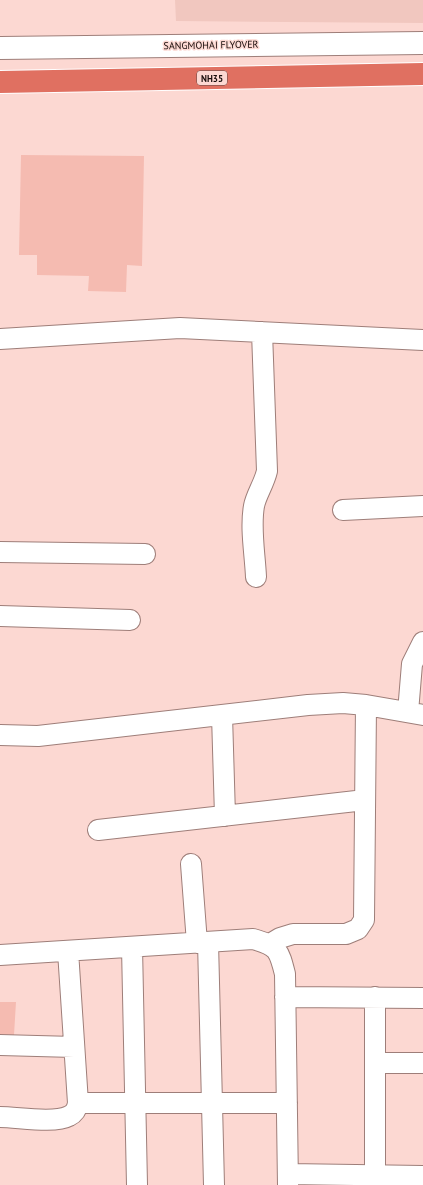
<svg xmlns="http://www.w3.org/2000/svg" width="423" height="1185" viewBox="0 0 423 1185" font-family="'PT Sans',sans-serif">
  <style>
    .built { fill: #f1c7bf }
    .building { fill: #f5bbb1 }
    .lines { fill: none; stroke-linecap: round; stroke-linejoin: round }
    .street-casing { stroke: #9e7e79; stroke-width: 22 }
    .secondary-casing { stroke: #9e7e79; stroke-width: 24 }
    .highway-casing { stroke: #fff; stroke-width: 24 }
    .street { stroke: #fff; stroke-width: 20 }
    .secondary { stroke: #fff; stroke-width: 22 }
    .highway { stroke: #e07061; stroke-width: 22 }
    .labels { text-anchor: middle; dominant-baseline: central; stroke-width: 3; stroke-linejoin: round; paint-order: stroke }
    .shield { fill: #fcd8d2; stroke: #5c4946; stroke-width: 1 }
    .shield-label { font-size: 9px; font-weight: bold; fill: #180c0a }
    .street-label { font-size: 10px; fill: #180c0a; stroke: #fcd8d2 }
  </style>
  <rect width="100%" height="100%" fill="#fcd8d2"/>
  <!-- built -->
  <path class="built" d="M175,0H423V23L176,21Z"/>
  <!-- building -->
  <path class="building" d="M21,155L144,156L142,266L127,265L126,292L88,291L89,276L37,275V255H19Z
    M0,1002H16L14,1035L0,1034Z"/>
  <g class="lines">
    <defs>
      <path id="street" d="M0,339L180,328L423,340
        M343,510L423,506
        M0,552L145,554
        M256,577C255,554 250,528 254,506C256,495 264,484 267,471L262,332
        M0,616L130,620
        M408,712L412,664L423,642
        M222,715L225,816
        M0,735L38,736L308,705L343,703L366,705L423,715
        M98,830L365,800
        M191,864L197,943
        M208,942L214,1185
        M270,944L280,938L293,934H346L358,929L364,920L366,705
        M132,947L137,1185
        M0,955L253,939C278,946 279,950 285,974L288,1185
        M285,997L423,998
        M0,1045L74,1047
        M375,1063H423
        M78,1103H287
        M0,1117C18,1117 54,1124 69,1116C75,1113 77,1109 78,1103L68,951
        M288,1174L423,1176
        M375,1175V997"/>
      <path id="secondary" d="M0,48L423,43"/>
      <path id="highway" d="M0,82L423,74"/>
    </defs>
    <!-- street casing -->
    <use href="#street" class="street-casing"/>
    <!-- secondary casing -->
    <use href="#secondary" class="secondary-casing"/>
    <!-- highway casing -->
    <use href="#highway" class="highway-casing"/>
    <!-- street -->
    <use href="#street" class="street"/>
    <!-- secondary -->
    <use href="#secondary" class="secondary"/>
    <!-- highway -->
    <use href="#highway" class="highway"/>
  </g>
  <g class="labels">
    <!-- shield labels -->
    <rect class="shield" x="197" y="71" width="30" height="14" rx="3"/>
    <g class="shield-label">
      <text x="212" y="78">NH35</text>
    </g>
    <!-- street labels -->
    <g class="street-label">
      <text transform="translate(211 45) rotate(-1)">SANGMOHAI FLYOVER</text>
    </g>
  </g>
</svg>
